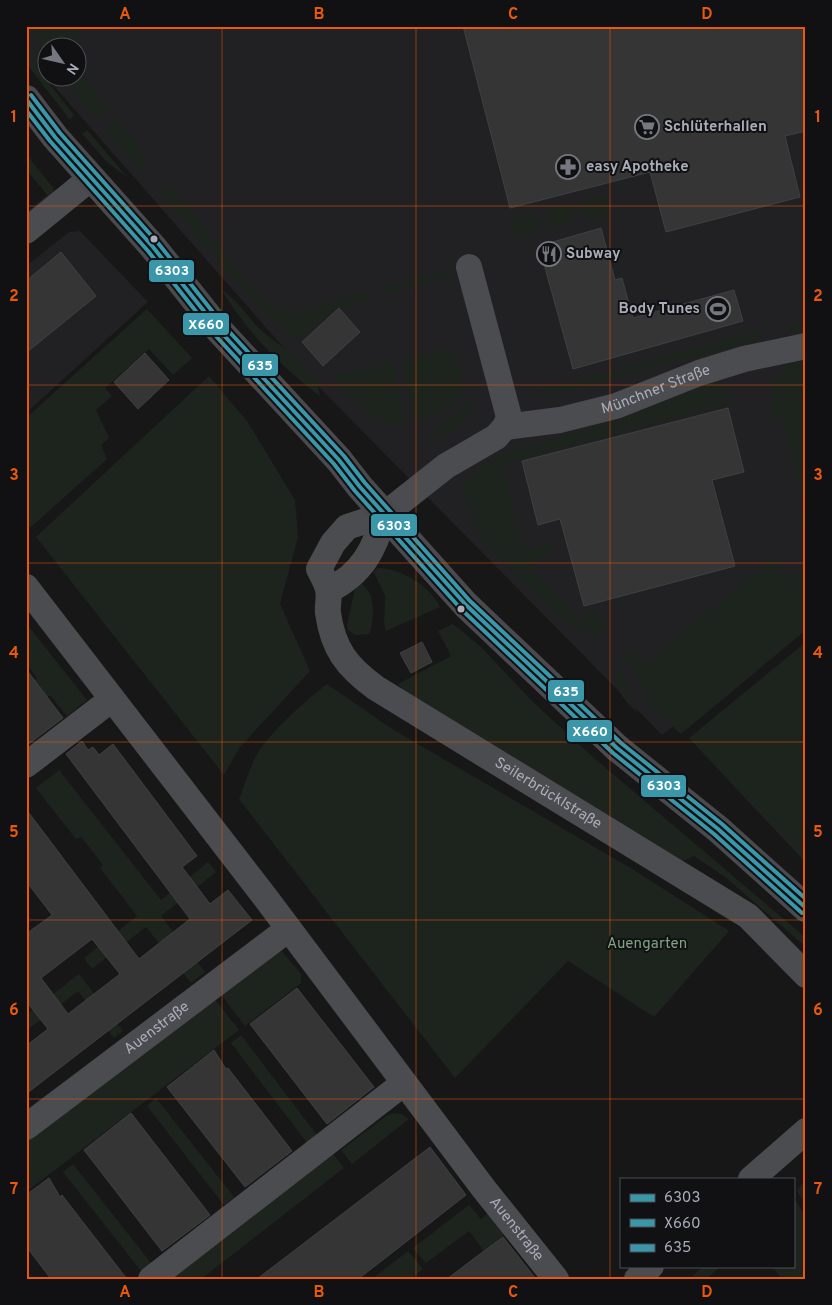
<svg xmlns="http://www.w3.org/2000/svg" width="832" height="1305" viewBox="0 0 832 1305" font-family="Overpass,sans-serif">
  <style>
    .built { fill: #212123; fill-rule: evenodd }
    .green { fill: #1d241e }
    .building { fill: #353536; stroke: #3f4043; fill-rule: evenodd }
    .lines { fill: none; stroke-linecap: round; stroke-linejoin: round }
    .minor { stroke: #4b4c50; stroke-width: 26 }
    .secondary { stroke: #4a4a4e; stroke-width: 28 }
    .bus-1-casing { stroke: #111113; stroke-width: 8 }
    .bus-2-casing { stroke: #111113; stroke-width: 8 }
    .bus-3-casing { stroke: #111113; stroke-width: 8 }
    .bus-1 { stroke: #3a96a9; stroke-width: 4 }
    .bus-2 { stroke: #3a96a9; stroke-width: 4 }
    .bus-3 { stroke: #3a96a9; stroke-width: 4 }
    .grid { fill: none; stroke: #e8590c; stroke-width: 1; stroke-opacity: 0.55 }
    .bus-dot { fill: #a8adb8; stroke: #111113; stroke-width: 2 }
    .labels { text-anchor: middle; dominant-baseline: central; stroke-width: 4; stroke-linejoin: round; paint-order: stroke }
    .poi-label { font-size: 15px; font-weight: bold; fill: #a8adb8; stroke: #111113; text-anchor: start }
    .street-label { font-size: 15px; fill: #a8adb8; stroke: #111113 }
    .park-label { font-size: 15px; fill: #7fa381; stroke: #111113 }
    .line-badge { stroke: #111113; stroke-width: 2 }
    .badge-label { font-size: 14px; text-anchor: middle; font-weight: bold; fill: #fff }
    .neatline { fill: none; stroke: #e8590c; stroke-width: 2 }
    .grid-label { font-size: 16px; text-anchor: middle; font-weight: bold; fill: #e8590c }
  </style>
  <rect width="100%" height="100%" fill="#171717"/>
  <!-- built -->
  <path class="built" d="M26,26H806V625L778,643L662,735L311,379L33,62L26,52ZM48,48H78V78H48Z
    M80,231L148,302L26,413V266L69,232Z"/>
  <!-- green -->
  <path class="green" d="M30,26H79L83,33L69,45L70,47L48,48L47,54Z
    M26,46L51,86L74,115L70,120L26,63Z
    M78,67L109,109L97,120L63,78H78Z
    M117,120L151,162L139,171L105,130Z
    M87,130L127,177L108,163L82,134Z
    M26,154L54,189L53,194L26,222V213L47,195L26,169Z
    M167,182L262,300L290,312L371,291L372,298L351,307L338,308L297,341L257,305L156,190Z
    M605,194L610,213L585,220L579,201Z
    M570,203L575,222L550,229L544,210Z
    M535,212L540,231L515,238L510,219Z
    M449,270L452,277L385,294L383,287Z
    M221,289C238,300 248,318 262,331C284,351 317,363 320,396C281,367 246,331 221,289Z
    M147,309L192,358L173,375L149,349L105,388L112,396L96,410L109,438L101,445L107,459L31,527L26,522V418Z
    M806,322V329L791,333L790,326Z
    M758,330L761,338L757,340L546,396L542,395L543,390Z
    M452,347L464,389C460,405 431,417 417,423L400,361Z
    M806,358V542L802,537L804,533L795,511L804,508L782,419L773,421C772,389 770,367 806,358Z
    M392,361L407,426C402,425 395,426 390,425C376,422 341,391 336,378L337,375Z
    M209,376L247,421L295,500L298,537L280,604L310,671L240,747L224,775L36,537Z
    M714,382L725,387L734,403L505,463L502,466L525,550L553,542L555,546L531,567L580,621L590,612L600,616L607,627L600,637L569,626L483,541L474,527L471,506L460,489L479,468L504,453L613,422Z
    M473,394C475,426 452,429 428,443C428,430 464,408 473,394Z
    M770,560L786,580L806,565V630L681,734L650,707L636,672L622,657L631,648L644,663Z
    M378,568C398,567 432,587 440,607L386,631L384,624L385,595L373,571Z
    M360,581C363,585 368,590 370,594C374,603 374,626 369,634L355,635L348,630L347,625L355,589Z
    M26,623L87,700L67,716L50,695L39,703L26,687L37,678L26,663Z
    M453,624L481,647L531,700L594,758L806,938V947L725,877L694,856L683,861L404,691L398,684L451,656L438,631Z
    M806,642V863L689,738Z
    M616,670L627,682L630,699L638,713C623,700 615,690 616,670Z
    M327,684L392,729L634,870L729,931L654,1017L568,961L455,1078L239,799C245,785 249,769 256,756C269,733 306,700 327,684Z
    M59,770L161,900L208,862L216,872L161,916L205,972L191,983L146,927L92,969L84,958L137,916L100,868L103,865L81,837L76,839L36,788Z
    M281,950L301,974V983L245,1026L219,992Z
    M79,974L123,1031L114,1038L78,991L26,1031V1015Z
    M213,997L239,1030L26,1192V1137Z
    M241,1035L317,1135L307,1143L231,1043Z
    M156,1098L234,1197L224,1205L147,1106Z
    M393,1113L402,1114L409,1119L352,1164L341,1150L386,1116Z
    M331,1151L344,1168L201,1279H166Z
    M73,1164L151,1263L141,1271L63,1172Z
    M806,1178V1205L797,1191Z
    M793,1197L806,1217V1279H782L772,1266H793Z
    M469,1205L481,1219L491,1211L505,1228L503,1236L484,1251L469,1231L426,1263L413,1248Z
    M408,1251L423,1269L410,1279H372Z
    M704,1266H721L706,1279H689Z"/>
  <!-- building -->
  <path class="building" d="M463,26H806V131L785,136L800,197L666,232L650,172L510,208Z
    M601,228L615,280L622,278L633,318L734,290L743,321L573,369L539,246Z
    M61,252L96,296L26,353V281Z
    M339,308L360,332L323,366L302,342Z
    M145,353L169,380L138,409L114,382Z
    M728,408L744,472L712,480L735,566L584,606L560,519L538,525L522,461Z
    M422,642L432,662L411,673L400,653Z
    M26,669L63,718L26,746Z
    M82,741L88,750L93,747L99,755L113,744L197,856L182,867L210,904L228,890L252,920L26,1094V1046L48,1029L26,1001V934L52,915L26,881V809L139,959L190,919L66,754ZM92,939L120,974L68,1014L41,978Z
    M297,988L374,1087L327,1124L250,1024Z
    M214,1050L226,1069L228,1068L292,1151L245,1187L167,1087Z
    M131,1113L210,1215L162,1251L84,1150Z
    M430,1147L466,1195L375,1266L358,1279H257Z
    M49,1178L60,1197L62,1195L127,1279H51L26,1246V1195Z
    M503,1237L536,1279H447L472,1260Z"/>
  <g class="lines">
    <!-- minor -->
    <g class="minor">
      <path d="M26,231L91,178"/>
      <path id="s1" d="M469,267L509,417L505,427L496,437L446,466L384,515L347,527L333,543L319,569C322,575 327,583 328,590C330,597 327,606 328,613C333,649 347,667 376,688L748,916L806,975"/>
      <path id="s2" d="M505,427L560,420L616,406L699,373L744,359L806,346"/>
      <path id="s3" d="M26,587L265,897L484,1189L556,1279"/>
      <path d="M329,590C362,574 375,549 384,515"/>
      <path d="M26,765L112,699"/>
      <path id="s4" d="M26,1127L287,930"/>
      <path d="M751,1179L806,1131"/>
      <path d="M151,1279L404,1083"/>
      <path d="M637,1279L651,1266"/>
    </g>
    <!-- secondary -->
    <path class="secondary" d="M26,99L55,137L153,247L219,330L339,460L360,487L466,605L617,748L718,829L806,908"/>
    <defs>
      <path id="bus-1" d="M26,99L55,137L153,247L219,330L339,460L360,487L466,605L617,748L718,829L806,908"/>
      <path id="bus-2" d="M26,110L50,141L148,251L214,334L334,464L355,491L461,609L613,753L714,834L802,913"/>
      <path id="bus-3" d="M31,95L60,133L158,243L224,326L344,456L365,483L470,601L621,743L722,824L806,899"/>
    </defs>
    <!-- bus-1 casing -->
    <use href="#bus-1" class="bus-1-casing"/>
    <!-- bus-2 casing -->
    <use href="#bus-2" class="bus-2-casing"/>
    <!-- bus-3 casing -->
    <use href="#bus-3" class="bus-3-casing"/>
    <!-- bus-1 -->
    <use href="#bus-1" class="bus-1"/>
    <!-- bus-2 -->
    <use href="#bus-2" class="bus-2"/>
    <!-- bus-3 -->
    <use href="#bus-3" class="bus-3"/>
  </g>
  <!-- grid -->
  <path class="grid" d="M222,26V1279M416,26V1279M610,26V1279M26,206H806M26,385H806M26,563H806M26,742H806M26,920H806M26,1099H806"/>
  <!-- icons -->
  <defs>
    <symbol id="supermarket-ring" viewBox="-11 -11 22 22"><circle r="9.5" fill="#111113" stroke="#757880" stroke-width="1.5"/><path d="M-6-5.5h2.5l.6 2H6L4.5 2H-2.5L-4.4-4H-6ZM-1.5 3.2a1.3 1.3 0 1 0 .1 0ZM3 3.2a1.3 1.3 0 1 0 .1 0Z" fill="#757880"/></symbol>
    <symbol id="pharmacy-ring" viewBox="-11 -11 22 22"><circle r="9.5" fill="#111113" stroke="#757880" stroke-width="1.5"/><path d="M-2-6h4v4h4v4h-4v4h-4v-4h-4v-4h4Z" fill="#757880"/></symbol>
    <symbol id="restaurant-ring" viewBox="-11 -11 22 22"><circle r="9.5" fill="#111113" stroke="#757880" stroke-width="1.5"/><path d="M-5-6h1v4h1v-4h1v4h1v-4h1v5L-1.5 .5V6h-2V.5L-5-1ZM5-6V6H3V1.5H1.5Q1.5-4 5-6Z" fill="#757880"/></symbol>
    <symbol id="stadium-ring" viewBox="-11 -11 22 22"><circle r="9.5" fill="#111113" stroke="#757880" stroke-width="1.5"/><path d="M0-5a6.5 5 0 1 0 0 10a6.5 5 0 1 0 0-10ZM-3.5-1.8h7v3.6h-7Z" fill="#757880"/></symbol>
  </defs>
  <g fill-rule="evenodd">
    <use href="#supermarket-ring" x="633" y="113" width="28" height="28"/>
    <use href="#pharmacy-ring" x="554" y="153" width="28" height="28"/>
    <use href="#restaurant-ring" x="535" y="240" width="28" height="28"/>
    <use href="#stadium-ring" x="704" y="295" width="28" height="28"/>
  </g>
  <!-- markers -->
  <g class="bus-dot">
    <circle cx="154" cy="239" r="4.5"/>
    <circle cx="461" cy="609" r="4.5"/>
  </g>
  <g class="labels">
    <!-- poi labels -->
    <g class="poi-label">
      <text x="664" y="127">Schlüterhallen</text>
      <text x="586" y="167">easy Apotheke</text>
      <text x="566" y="254">Subway</text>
      <text x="700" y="309" text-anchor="end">Body Tunes</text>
    </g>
    <!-- street labels -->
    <g class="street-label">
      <text stroke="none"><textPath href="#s2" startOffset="156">Münchner Straße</textPath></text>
      <text stroke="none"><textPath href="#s1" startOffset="746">Seilerbrücklstraße</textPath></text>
      <text stroke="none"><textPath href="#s4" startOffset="164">Auenstraße</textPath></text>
      <text stroke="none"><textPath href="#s3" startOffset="808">Auenstraße</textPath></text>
    </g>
    <!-- park labels -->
    <g class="park-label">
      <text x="647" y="944">Auengarten</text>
    </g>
  </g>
  <g class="line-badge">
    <rect x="148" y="259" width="47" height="24" rx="5" fill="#3a96a9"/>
    <rect x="182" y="312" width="48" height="24" rx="5" fill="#3a96a9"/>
    <rect x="241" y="353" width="38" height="24" rx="5" fill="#3a96a9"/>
    <rect x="370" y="513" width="48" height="24" rx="5" fill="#3a96a9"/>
    <rect x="547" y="679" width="38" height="24" rx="5" fill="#3a96a9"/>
    <rect x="566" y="719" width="47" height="24" rx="5" fill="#3a96a9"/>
    <rect x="640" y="774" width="47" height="24" rx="5" fill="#3a96a9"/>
  </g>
  <g class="badge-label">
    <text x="172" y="275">6303</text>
    <text x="206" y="329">X660</text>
    <text x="260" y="370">635</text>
    <text x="394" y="530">6303</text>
    <text x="566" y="696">635</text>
    <text x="590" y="736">X660</text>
    <text x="664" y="790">6303</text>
  </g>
  <!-- border -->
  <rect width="832" height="1305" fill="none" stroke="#111113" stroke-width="55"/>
  <!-- legend -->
  <rect x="620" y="1178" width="175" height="90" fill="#111113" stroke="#4d4f55"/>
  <rect x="630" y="1194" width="25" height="8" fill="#3a96a9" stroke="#4d4f55"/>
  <text x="664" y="1202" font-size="15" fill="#a8adb8">6303</text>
  <rect x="630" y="1219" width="25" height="8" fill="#3a96a9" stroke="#4d4f55"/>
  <text x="664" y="1228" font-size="15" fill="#a8adb8">X660</text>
  <rect x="630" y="1244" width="25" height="8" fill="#3a96a9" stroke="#4d4f55"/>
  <text x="664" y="1252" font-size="15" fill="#a8adb8">635</text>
  <!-- north arrow -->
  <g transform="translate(62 62) rotate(124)"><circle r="24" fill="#111113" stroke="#4d4f55"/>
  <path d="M0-4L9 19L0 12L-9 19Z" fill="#757880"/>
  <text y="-8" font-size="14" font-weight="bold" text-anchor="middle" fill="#a8adb8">N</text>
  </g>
  <rect x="28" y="28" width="776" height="1250" class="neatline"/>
  <g class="grid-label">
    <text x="125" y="19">A</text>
    <text x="319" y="19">B</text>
    <text x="513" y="19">C</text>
    <text x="707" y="19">D</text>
    <text x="14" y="122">1</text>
    <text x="818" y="122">1</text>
    <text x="14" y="301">2</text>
    <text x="818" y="301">2</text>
    <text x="14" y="480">3</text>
    <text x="818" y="480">3</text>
    <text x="14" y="658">4</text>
    <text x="818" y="658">4</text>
    <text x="14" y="837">5</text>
    <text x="818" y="837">5</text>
    <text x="14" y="1015">6</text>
    <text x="818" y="1015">6</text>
    <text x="14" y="1194">7</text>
    <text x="818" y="1194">7</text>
    <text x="125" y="1297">A</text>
    <text x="319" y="1297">B</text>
    <text x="513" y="1297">C</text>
    <text x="707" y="1297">D</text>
  </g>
</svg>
